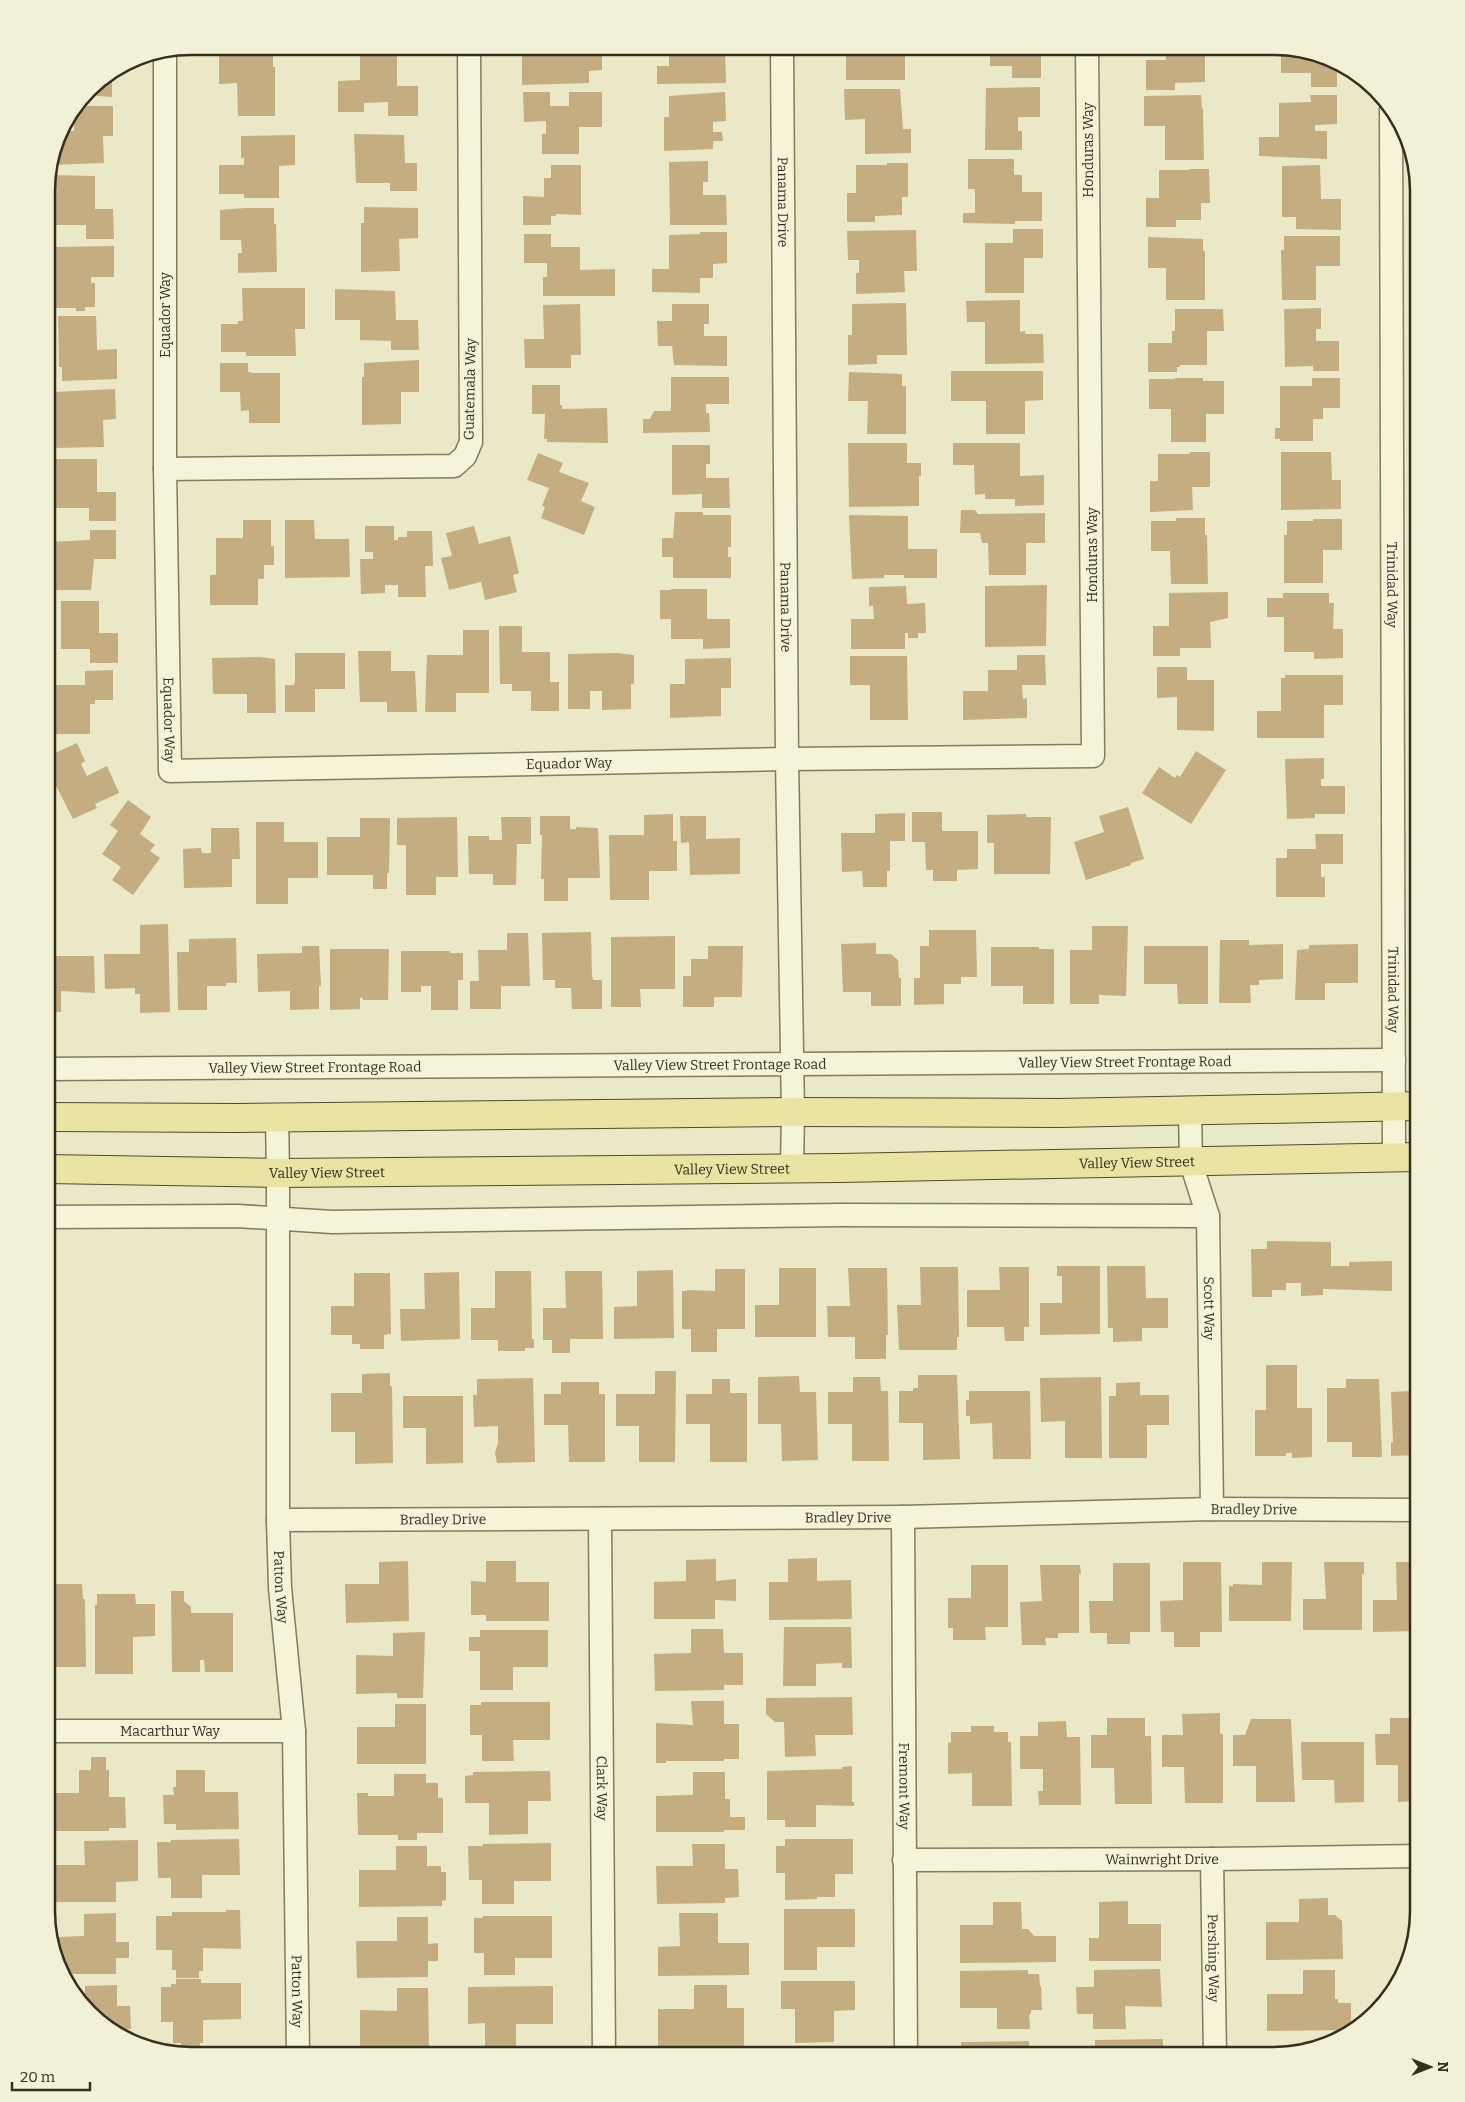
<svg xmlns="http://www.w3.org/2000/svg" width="1465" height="2102" viewBox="0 0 1465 2102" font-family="Bitter,serif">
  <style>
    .building { fill: #c4ad81 }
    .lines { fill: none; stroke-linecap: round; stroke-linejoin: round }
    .street-casing { stroke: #837b5e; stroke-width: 25 }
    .primary-casing { stroke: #524832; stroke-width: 30 }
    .street { stroke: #f5f4d9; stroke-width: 22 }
    .primary { stroke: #e9e4a3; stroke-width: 28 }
    .labels { text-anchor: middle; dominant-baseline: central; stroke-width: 4; stroke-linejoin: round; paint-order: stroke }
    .street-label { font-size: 14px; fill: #352f20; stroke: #f2f1d6 }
    .rim { fill: none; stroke: #352f20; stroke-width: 2.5 }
  </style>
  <rect width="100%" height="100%" fill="#eae8c7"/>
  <!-- building -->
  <path class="building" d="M546,46H602V70L589,71V83L522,85V56H539V51H546Z
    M669,46H707V52H725L726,83L657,84V66H669Z
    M846,46H905V80H846Z
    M981,46H1031V49H1041V78H1012V66H990V54H981Z
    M1166,47H1218V53H1205V82L1175,83V90H1146V60H1166Z
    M1263,47H1284L1337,63V87H1311V73H1281V52H1263Z
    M245,50H273V67H275V116H238L237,83L219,84V54H245Z
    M360,52H397V86H418V116H388V102L364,103V112H338V81L360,80Z
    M112,72V97L84,95L89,88Z
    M1040,87V117H1018V131H1022V150H985L986,88Z
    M844,89H900L903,129H911V153L865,154V119L845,120Z
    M523,92H550V106H569V92H602V127H579V154H542V134H546V121L524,122Z
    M725,92L726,121L713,122V132H722L723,141H713V149L664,151V117H669V96Z
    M1201,95L1202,109H1203L1204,160H1165V126H1144V96Z
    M1310,95H1337V124L1315,125V131H1327V159L1259,156V137H1279V103L1311,102Z
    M85,106H113V136H103L104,163L52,165L57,135L60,131H74V110L76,108Z
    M354,134L404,135L405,163H417V191H390V183H356Z
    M295,135V165L279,166V198H244V194H219V165H244V158H241V136Z
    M968,159H1014V175H1022V192H1042V221H1015V224L963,223V213H975V189H968Z
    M708,161V182H703V195H726L727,225H670L669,162Z
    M887,163H908V197H902V215L875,216V222H847V193H856V165H887Z
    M551,165H581V215L556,214V216H551V225H523V196L544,197V178H551Z
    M1320,165L1321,199H1341V230L1296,229V217H1282V166Z
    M1189,169H1209L1210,203H1201V220H1176V227H1146V198H1159V170H1189Z
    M48,175L95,176V209H113L114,239H86V225H47Z
    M364,207L418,208V238L399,239L400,271L361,272V223H364Z
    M245,208H274V224H276L277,272L238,273V253H242L241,240H220V210Z
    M1013,229H1043V258H1024V293H985V243H1013Z
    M916,230L917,271H904L905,292L856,294V273H859V260H848L847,231Z
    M700,232H727V263L713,264V278H700V293L652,292V269H669V235L700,234Z
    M524,234H551V247H580V270L615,269V296H543V277H547V263H524Z
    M1284,236H1340V266H1316V300H1282L1281,250H1284Z
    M1148,237L1203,239V251H1205V300H1166V268H1148Z
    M114,246V277H91V283H95V307H85V311H76V308H47V259H55V247Z
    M242,288H305V329H295L296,356H246V352H221V324H238V321H243Z
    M335,289L395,291L396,320H418L419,350H391V341L360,340V320H335Z
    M1020,300V332L1025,331V334H1043L1044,363L985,364V322H967L966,301Z
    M906,303L907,355H877V364L848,365V335H852V304Z
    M580,304L581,355H571V368H525L524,339H544L543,305Z
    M672,304H709V324H704V336H727V366L674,365L672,346H658L657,321H672Z
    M1321,308V329H1316V341H1339V371H1313V366L1285,367L1284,309Z
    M1175,309H1223L1224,331H1207V365H1180V367H1177V372H1148V343H1172V331H1175Z
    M58,316H96L97,350L117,349V379L62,381V367H59Z
    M419,360V392H401V424L362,425V377H364V363Z
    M220,363H248V372L253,373H280V423H249V410L241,411L240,392H220Z
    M951,371H1043V400L1025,401V434H986V401H951Z
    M849,372L902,374V386H906V434H867L868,401H848Z
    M671,377H729V404H706V413H709L710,432L643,433V419H650L654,411H671Z
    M1175,378H1203V381H1224V414H1206V442H1171V409H1149V379H1175Z
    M1312,378H1340V408H1323V419H1313V441H1280V439H1275V428H1280V386H1312Z
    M532,385H560V405H562V409L607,408L608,443L547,442V439H544L545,414H532Z
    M115,389L116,419L103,420L104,447L54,448V392Z
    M848,443H907V463H921V476H919V506L849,507Z
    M953,443H1020V476L1044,475V505L1015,506V499H985V494L975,495L974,465H953Z
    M672,445H710V464H706V478H729L730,508H702V494L672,495Z
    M1190,452H1210V487H1192L1193,510L1150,512V481H1158V454H1190Z
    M1281,452H1331L1332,480H1341V509L1281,510Z
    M538,453L563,463L559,472L589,483L581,501L595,507L584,535L541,518L545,507L542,506L549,488L527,480Z
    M46,459H97V492H116V521H89V508H46Z
    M961,510H975L978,514L1045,513V543H1026V575H989L988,543H982L980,533H960Z
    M675,512H703V515H731V547H728V557H731V578H673V557H662V538H673Z
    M849,515L908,516V549H937V578H904V575H884V578L852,579Z
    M1176,518H1205V535H1207L1208,584H1171L1170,551H1151V521H1176Z
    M1313,519H1342V550H1323V583H1284V535H1287V521H1313Z
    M243,520H271V546H274V565H264V579H258V605H210V575H216V538H243Z
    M285,520H314L315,539H349L350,577L285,578Z
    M365,526H394V540H398V537H407V531H432L433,566H425L426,597H398V585H385V593L361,594L360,559H373V552H365Z
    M474,526L479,544L510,536L519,573L513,575L517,592L485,600L481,582L449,590L441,558L452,556L446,533Z
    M90,530H116V559H94L91,590H48V542L90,540Z
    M1047,585L1046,646L985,647V586Z
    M906,586L907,604L925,603L926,633H918V638H908V633H905V649H851V619H874L873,606H869V587Z
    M671,589H707V619H730V648L703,649V639H671V619H660V590H671Z
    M1228,592V618L1210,622L1211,648H1180V656H1153V626H1169V593Z
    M1283,593H1329V603H1334L1333,629H1343V658L1314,659V652H1284V617H1267V598H1283Z
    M61,601H99V633H118V663H90V649H61Z
    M499,626H522V652H550V682H559V711H531V691H512V684H500Z
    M463,630H489V693H456V712H425L427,655H463Z
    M358,651H391V671H415L417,712H387V702H360Z
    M295,653H345V689H315V712H285V685H294L295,680Z
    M617,653L634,655V684H631V709L602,710V691H590V709H568V654Z
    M1017,655H1045L1046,685H1022L1023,699L1027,698V718L963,720V691H988V670H1017Z
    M850,656H907L908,720H870V685H850Z
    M260,657L275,659L276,713H247V694H213L212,658Z
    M731,658V688H721V716L670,718V684H685V659Z
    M1157,667H1187V680H1214V731L1177,730V697L1157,698Z
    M113,670V700H95V704H90V734H56V709H46V685H85V671Z
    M1285,675H1343V705H1324V738H1257V711H1281V678H1285Z
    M77,743L85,761L81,764L87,776L107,766L119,793L95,804L97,808L73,819L46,766V757Z
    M1196,751L1226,770L1191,824L1142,793L1159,767L1175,778L1177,775L1180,777Z
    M1324,758V779H1321V786H1345V814H1315V818L1287,819L1285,759Z
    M128,800L151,817L140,834L155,845L150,851L160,858L133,895L112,880L121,867L102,854L118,831L110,825Z
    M1128,807L1144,859L1131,863V865L1086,880L1074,842L1104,832L1099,816Z
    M912,812H942V831H978V869L957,870V881H933V870H926L925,842H912Z
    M905,813V841H890V871H887V887H863L862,871L842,872L841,833H875V814Z
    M673,814V841H677V871H649V900H610L609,835H644V815Z
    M1026,814V817H1051L1050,874H994V843H987V815Z
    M540,816H570V829H576V827L598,828L600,878H568V901H544V879H541L542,835H540Z
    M680,816H706V839L740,838V874L690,875L689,842L681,843Z
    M457,817L458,877H436V895H406V845H397V818Z
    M501,817H531V844H517L516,885H493V874H469L468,836H489V840H502Z
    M360,818H390L389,873H387V889H373V875H327V837H360Z
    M256,822H284V842H318V878H288V904H256Z
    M211,828H239L240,859H232V887L184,888L183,849L201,848L202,853H211Z
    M1315,834H1343V864H1321V877H1325V897H1276V858H1287V849H1316Z
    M168,924L170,1012L140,1013V994H135V988L105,989L104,954H140V925Z
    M1092,926H1128L1126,996L1099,995V1004H1070V950H1092Z
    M929,930H976L977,977H961V984H944V1004L914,1005V978H920V946H929Z
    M591,932L592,976L593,980H602V1009H572L571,988H555V980H543L542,933Z
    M507,933H528L530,986H501V1009H470V981H479L478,950H507Z
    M675,936V989H640L641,1007H611V937Z
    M236,938L237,983H226V986H207V1010H178L177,952H189V939Z
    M1220,940H1249V945L1283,944V979L1259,980V985H1250L1251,1003H1219Z
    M876,943V954H891L898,960L899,978H901V1006H871V992H843L841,944Z
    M1358,944V983H1325V1000H1295L1297,950L1309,949V945Z
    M302,946H319L321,986H319V1009L290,1010V991L258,992L257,954L302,953Z
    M708,946H743L742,997H714V1007H683V976H691V959H708Z
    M1144,946H1208V1004H1178L1177,984H1144Z
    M991,947H1039V949H1054V1004H1023V986H991Z
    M330,949H389L388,1000H363V998H360V1009L330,1010Z
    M401,951H450V953H463V980H458V1010H431V986H421V992H401Z
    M46,956H94L95,993L61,991V1012H46Z
    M1267,1241L1331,1242V1266H1349V1262L1392,1261V1291L1323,1289V1295L1301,1296V1283H1286V1290H1272V1297H1252L1251,1249H1267Z
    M1057,1266H1100V1334L1040,1335V1303H1062V1276H1057Z
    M1107,1266H1145L1146,1298H1168V1328H1142V1341L1113,1342V1328H1108Z
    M920,1267H958L959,1337H957V1350H899L897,1305H921Z
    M999,1267H1029V1327H1024V1341H1005L1004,1327H967V1290H1000Z
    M779,1268H816V1337H755V1305H779Z
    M848,1268H887L888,1335H886V1359H855V1337H828L827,1306H850Z
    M715,1269H745V1329H717V1352H691V1329H682V1291H687V1290L715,1291Z
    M673,1270L674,1338L614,1339V1307L637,1306V1271Z
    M495,1271H531L532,1339H534V1348H525V1351H498V1340H471V1308H495Z
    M565,1271H602L603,1339H570V1353H552V1340H543V1308H566Z
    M459,1272L460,1339L401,1341L400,1309H425L424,1273Z
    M354,1273H390L391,1334L384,1335V1349H360V1344H352V1335H331V1306H354Z
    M1266,1365H1297V1408H1312V1457L1292,1458V1453H1286V1456H1255V1410H1266Z
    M655,1371H676L675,1462H639V1426H616V1394H655Z
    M390,1373V1386H392L393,1463L355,1464V1432H331V1393H362V1374Z
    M918,1375H957L960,1459L923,1460V1423H899V1391H913V1388H918Z
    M799,1376L800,1392H816L818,1460L782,1461L781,1424H758V1377Z
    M853,1377H880L881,1391H888L889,1461H852V1424H828V1392H853Z
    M1101,1377L1102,1458H1065V1421L1041,1422L1040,1378Z
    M533,1378L535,1462L497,1463L495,1453L498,1443V1426L474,1427L473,1395H477V1379Z
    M712,1379H730V1393H747V1462H710V1424H686V1394H712Z
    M1346,1379H1379L1382,1457H1352V1442H1327V1388H1346Z
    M561,1382H599V1394H605V1462H569L568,1425H544V1394H561Z
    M1140,1382V1395H1169V1425H1147V1458H1109V1396H1116V1383Z
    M1412,1390H1419V1455L1391,1456V1442H1393L1391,1392L1412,1391Z
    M969,1391H1030L1031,1459H993L992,1423L970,1424V1416H966V1400H969Z
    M403,1396H463V1463L426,1464V1428H403Z
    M817,1558V1581L851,1580L852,1619L769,1620V1582H788V1559Z
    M716,1559V1581L736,1579V1601L715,1600V1619H654V1582L686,1581V1560Z
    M408,1561L409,1621L346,1623L345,1584H379V1562Z
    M486,1561H516V1582H549V1621H486V1615H471V1581L486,1582Z
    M1183,1562H1221L1222,1632H1200V1647H1174V1632H1161L1160,1601L1183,1600Z
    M1262,1562H1292L1291,1621H1229V1586H1233V1584L1262,1585Z
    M1324,1562H1364V1574H1362V1630H1303V1599H1326Z
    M1396,1562H1419V1631L1373,1632V1600H1397Z
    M1113,1563H1150V1632H1130V1644H1107V1633H1090L1089,1601H1113Z
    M971,1565H1008V1627H985L986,1640H953V1628H948V1598H971Z
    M1040,1565H1080L1081,1574H1079V1633H1058V1638H1045L1046,1645H1022L1020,1602L1042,1601Z
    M46,1584H82L83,1599H85L86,1667H48Z
    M171,1591H184V1601L191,1607V1613H233V1672H205L204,1660H200V1672H172Z
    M97,1594H135L136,1604H155V1636L133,1637V1674H95V1605H97Z
    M784,1627H851L852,1668H842V1663L816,1664V1686H783Z
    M691,1629H723L724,1653H743V1685H724V1690L655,1691L654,1654L691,1653Z
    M480,1630H548V1667H513V1690H480V1651H469V1637H480Z
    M425,1632L423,1698H397V1693L356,1694V1655L393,1656V1633Z
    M852,1697L853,1735H815L816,1756L785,1757L784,1722H775L766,1714V1698Z
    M691,1701H724V1724H739V1759H724V1761H666V1763H656V1723L693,1725Z
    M481,1702H550V1740H513L514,1761H482V1735H470V1705H481Z
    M395,1704H426V1764H357V1727H395Z
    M1220,1713V1734H1223V1803H1185L1184,1767H1162V1735H1183L1182,1714Z
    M1107,1718H1145V1736H1151L1152,1804H1115L1114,1768H1091V1735H1107Z
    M1390,1718H1418L1419,1801L1398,1802V1765H1376L1375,1734H1390Z
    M1251,1719H1291L1295,1802H1256V1766H1233V1735H1245Z
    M1066,1721L1067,1737H1080L1081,1805H1039L1038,1791H1043V1769H1020V1736H1038V1722Z
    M971,1726H994V1732H1008V1742H1011L1012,1806H972V1773L948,1774V1743L951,1742V1732H971Z
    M1301,1742H1364V1802L1335,1803L1334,1780H1302Z
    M91,1757H106V1770H109V1797H125L126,1828H109V1831H47V1793H79V1770H91Z
    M852,1766V1802H854V1806L816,1805V1827H785V1820H767V1771L842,1769V1767Z
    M176,1770H205V1792H238L239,1829L176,1830V1824H164L163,1795H174L173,1787H176Z
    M550,1771L551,1801H528V1834L489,1835V1803H465V1776L473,1775V1772Z
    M693,1772H725V1799H730V1817H745V1830H724V1832H656V1796L693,1795Z
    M394,1774H426V1783H438V1798H443V1833H417V1840H398V1835H358L357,1793H368V1796H394Z
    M239,1839L240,1875H202V1898H171V1878H158L157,1842H171V1840Z
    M785,1839H853V1874H835V1897H817V1899L785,1900V1873H776V1846H785Z
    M138,1840V1881L116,1882V1902H48V1865H85L84,1841Z
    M551,1843V1881H514V1904H482V1880H469L468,1846H483V1844Z
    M692,1844H725V1869H738L739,1897L725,1898V1903L657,1904L656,1866H693Z
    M396,1846H427V1866H441V1872H446V1900L442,1901V1906L359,1907V1870H396Z
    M1328,1898V1915H1335L1342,1921L1343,1959L1266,1960V1922H1299V1899Z
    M1128,1901V1924H1161V1961H1089V1938H1099V1902Z
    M993,1902H1021L1022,1929H1028L1034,1936H1056V1962L960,1963V1925H993Z
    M784,1909H855V1947H817V1970H784Z
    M226,1910H240L241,1949L203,1948V1971H199V1978H176V1970H172V1950H156V1916H172V1912H226Z
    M116,1913V1942H129V1958H116V1974H63L52,1932H57V1937L84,1936V1914Z
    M679,1913H718V1943H749V1975L658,1976V1947L680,1946Z
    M483,1916H552V1958H515V1975H484V1953H474V1918H483Z
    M397,1917H428V1944L438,1943V1961H428V1977L357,1978L356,1941H397Z
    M1160,1969L1162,2007L1125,2006L1126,2029H1093V2014H1077L1076,1987H1094V1970Z
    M1028,1970V1974H1039L1040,1986H1041L1042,2010H1031V2014H1029L1030,2029H997V2008H960V1971Z
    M1303,1970H1335V1999H1338V2003H1351V2030L1267,2031V1994H1303Z
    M176,1979H201V1983H241V2019L203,2020V2043H200V2050H181V2043H173V2022H161V1987H171V1984H176Z
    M781,1981H855V2010L834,2011V2042L795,2043V2009H781Z
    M117,1985V2006H130L131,2029H118V2036L85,2003V1986Z
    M694,1985H727V2008H744V2046H658V2009H694Z
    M553,1986V2024H516V2046L485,2047V2023L468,2024V1987Z
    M397,1988H428L429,2048H360V2010L397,2011Z
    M1163,2039V2056H1081V2046H1095V2040Z
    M1029,2041V2056H961V2042Z
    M1305,2041H1325V2042L1305,2048Z
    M856,2050V2056H787V2051Z"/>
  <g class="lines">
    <defs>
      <g id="street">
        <path id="s1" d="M782,46L787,759L793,1112L792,1168"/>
        <path id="s2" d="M165,51V469L170,771L787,759L1093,756L1087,46"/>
        <path id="s3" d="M1391,110L1394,1158"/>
        <path d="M165,469L454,466L465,456L471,442L469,46"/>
        <path id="s4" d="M46,1069L1394,1060"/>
        <path id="s5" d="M1190,1110L1191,1163L1208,1216L1212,1509"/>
        <path id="s6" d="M277,1117L278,1173V1520L280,1588L294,1731L298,2055"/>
        <path d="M46,1217L238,1216L332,1222L841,1215L1208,1216"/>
        <path id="s7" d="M903,1517L906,2056"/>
        <path id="s8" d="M600,1519L604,2056"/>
        <path id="s9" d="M278,1520L903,1517L1212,1509L1419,1510"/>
        <path id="s10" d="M46,1731H294"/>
        <path id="s11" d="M1212,1859L1215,2056"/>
        <path id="s12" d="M904,1860L1212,1859L1419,1856"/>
      </g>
      <g id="primary">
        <path d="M46,1117L236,1118L793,1112L1058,1113L1419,1106"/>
        <path id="s13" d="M46,1169L278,1173L840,1168L1419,1157"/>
      </g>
    </defs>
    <!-- street casing -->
    <use href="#street" class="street-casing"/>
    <!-- primary casing -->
    <use href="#primary" class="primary-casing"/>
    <!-- street -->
    <use href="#street" class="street"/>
    <!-- primary -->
    <use href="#primary" class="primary"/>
  </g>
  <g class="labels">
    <!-- street labels -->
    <g class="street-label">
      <text transform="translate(1088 150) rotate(-90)">Honduras Way</text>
      <text stroke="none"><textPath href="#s1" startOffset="156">Panama Drive</textPath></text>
      <text transform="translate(165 315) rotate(-90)">Equador Way</text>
      <text transform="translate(470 389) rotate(-89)">Guatemala Way</text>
      <text transform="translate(1092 555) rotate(-90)">Honduras Way</text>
      <text stroke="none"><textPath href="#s3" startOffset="475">Trinidad Way</textPath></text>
      <text stroke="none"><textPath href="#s1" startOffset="561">Panama Drive</textPath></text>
      <text stroke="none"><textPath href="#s2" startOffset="669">Equador Way</textPath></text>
      <text stroke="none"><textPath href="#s2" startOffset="1119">Equador Way</textPath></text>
      <text stroke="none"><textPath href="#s3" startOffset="880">Trinidad Way</textPath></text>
      <text stroke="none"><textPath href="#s4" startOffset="1079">Valley View Street Frontage Road</textPath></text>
      <text stroke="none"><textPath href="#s4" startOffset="674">Valley View Street Frontage Road</textPath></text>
      <text stroke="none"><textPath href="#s4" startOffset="269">Valley View Street Frontage Road</textPath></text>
      <text stroke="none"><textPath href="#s13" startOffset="1091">Valley View Street</textPath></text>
      <text stroke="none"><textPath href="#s13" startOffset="686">Valley View Street</textPath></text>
      <text stroke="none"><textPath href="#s13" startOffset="281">Valley View Street</textPath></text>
      <text stroke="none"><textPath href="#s5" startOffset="201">Scott Way</textPath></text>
      <text stroke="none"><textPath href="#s9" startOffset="976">Bradley Drive</textPath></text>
      <text stroke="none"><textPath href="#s9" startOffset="570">Bradley Drive</textPath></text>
      <text stroke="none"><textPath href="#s9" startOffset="165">Bradley Drive</textPath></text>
      <text stroke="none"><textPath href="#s6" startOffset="470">Patton Way</textPath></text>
      <text stroke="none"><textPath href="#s10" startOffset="124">Macarthur Way</textPath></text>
      <text stroke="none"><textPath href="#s7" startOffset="269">Fremont Way</textPath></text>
      <text stroke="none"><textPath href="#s8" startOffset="269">Clark Way</textPath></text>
      <text stroke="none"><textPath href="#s12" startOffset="258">Wainwright Drive</textPath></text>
      <text stroke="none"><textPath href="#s11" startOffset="99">Pershing Way</textPath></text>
      <text stroke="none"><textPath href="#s6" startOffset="875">Patton Way</textPath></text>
    </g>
  </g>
  <!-- crop -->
  <path d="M0 0H1465V2102H0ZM191 55H1274A136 136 0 0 1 1410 191V1911A136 136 0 0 1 1274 2047H191A136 136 0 0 1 55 1911V191A136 136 0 0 1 191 55Z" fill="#f2f1d6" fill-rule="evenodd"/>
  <path class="rim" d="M191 55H1274A136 136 0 0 1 1410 191V1911A136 136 0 0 1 1274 2047H191A136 136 0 0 1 55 1911V191A136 136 0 0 1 191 55Z"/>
  <!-- north arrow -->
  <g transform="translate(1430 2067) rotate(90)" stroke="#f2f1d6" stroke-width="4" paint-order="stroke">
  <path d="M0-4L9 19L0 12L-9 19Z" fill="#352f20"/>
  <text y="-8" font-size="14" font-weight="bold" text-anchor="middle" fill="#352f20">N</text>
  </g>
  <!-- scale -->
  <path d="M12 2082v8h78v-8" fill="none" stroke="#352f20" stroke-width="2.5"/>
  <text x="20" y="2082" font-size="15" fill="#352f20" stroke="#f2f1d6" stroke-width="4" paint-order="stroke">20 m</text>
</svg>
